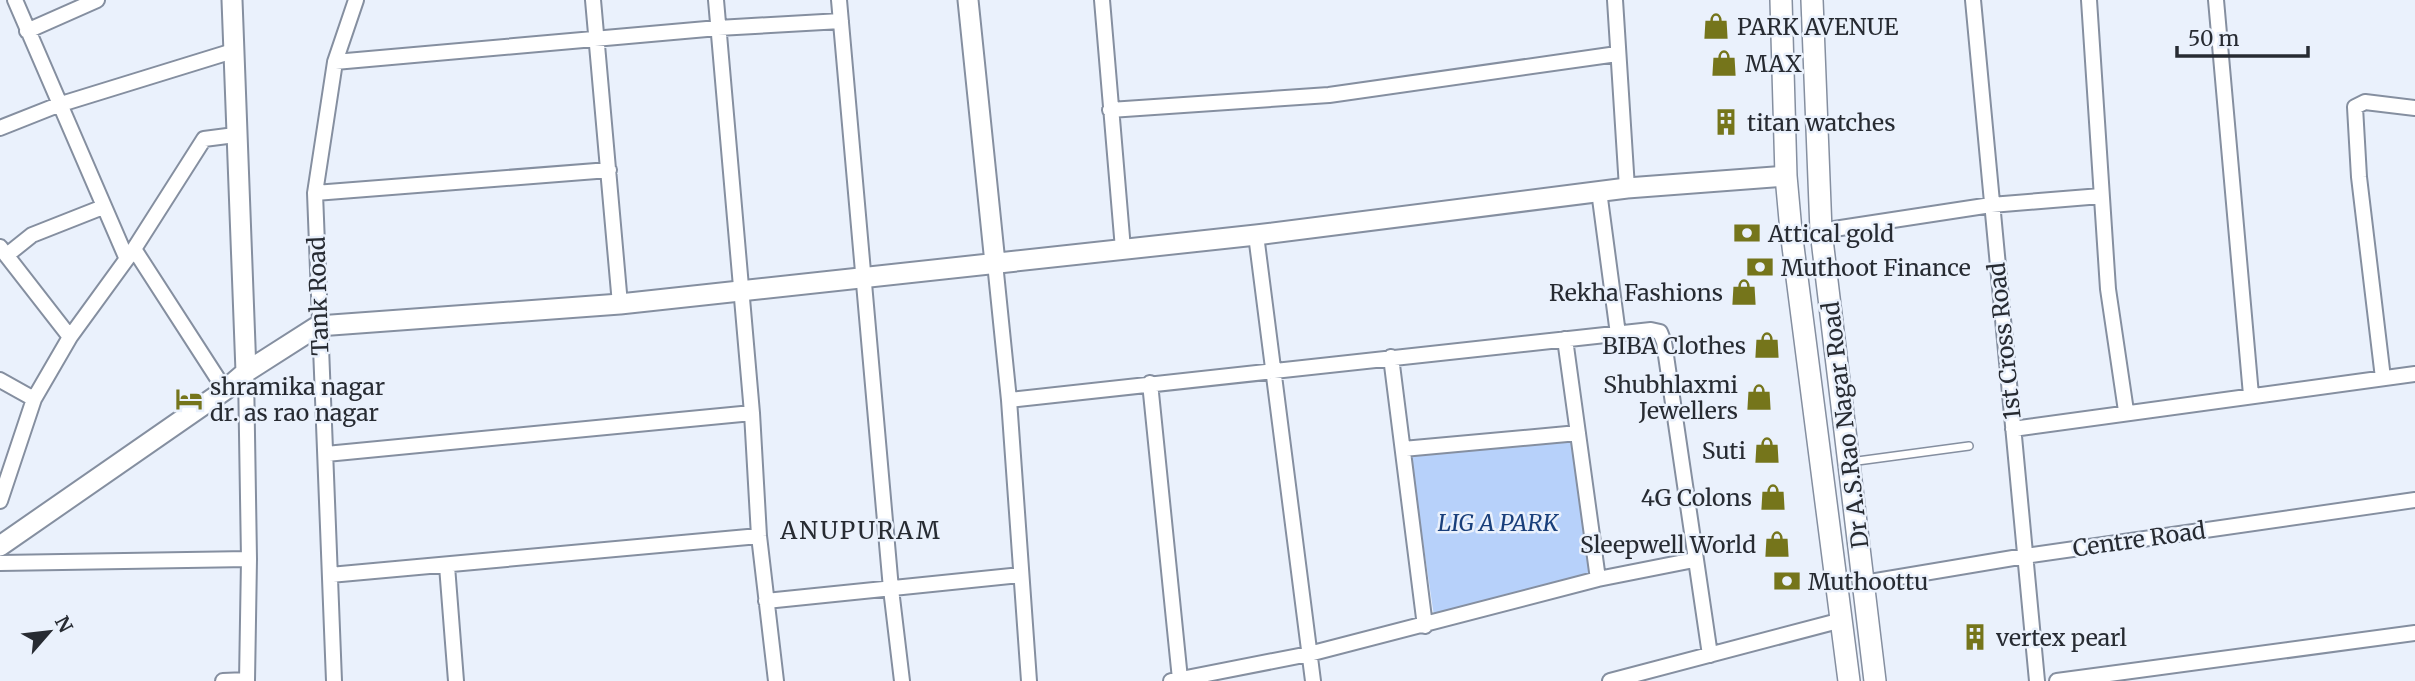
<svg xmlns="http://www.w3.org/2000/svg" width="2415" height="681" viewBox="0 0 2415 681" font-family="Merriweather,serif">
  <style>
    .green { fill: #b7d1fa }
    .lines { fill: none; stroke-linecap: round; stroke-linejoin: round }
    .service-casing { stroke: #858fa0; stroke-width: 10 }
    .minor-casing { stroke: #858fa0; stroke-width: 18 }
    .tertiary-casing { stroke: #858fa0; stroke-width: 23 }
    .secondary-casing { stroke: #858fa0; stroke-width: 24 }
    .service { stroke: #fff; stroke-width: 7 }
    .minor { stroke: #fff; stroke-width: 14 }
    .tertiary { stroke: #fff; stroke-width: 19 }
    .secondary { stroke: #fff; stroke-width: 21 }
    .labels { text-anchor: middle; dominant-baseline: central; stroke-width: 5; stroke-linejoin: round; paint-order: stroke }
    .poi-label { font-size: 23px; fill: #272b32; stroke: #eaf1fc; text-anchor: start }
    .street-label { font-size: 23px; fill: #272b32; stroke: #eaf1fc }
    .park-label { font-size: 23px; font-style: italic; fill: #193f7b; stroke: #eaf1fc }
    .neighbourhood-label { font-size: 24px; letter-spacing: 2px; fill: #272b32; stroke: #eaf1fc }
  </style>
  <rect width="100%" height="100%" fill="#eaf1fc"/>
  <!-- green -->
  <path class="green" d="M1573,440L1590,573L1434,616L1410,455Z"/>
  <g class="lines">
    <defs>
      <path id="service" d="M1850,462L1969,446"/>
      <path id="minor" d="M15,0L126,257
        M593,0L620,304
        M716,0L752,413L759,536L776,681
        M839,0L891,589L902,681
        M1102,0L1123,249
        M1615,0L1627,188
        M1973,0L2037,681
        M2089,0L2108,289L2126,411
        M2216,0L2251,395
        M27,31L97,0
        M335,62L718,28L841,21
        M1110,110L1329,95L1617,54
        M0,128L58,105L233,51
        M1599,191L1618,334
        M315,193L609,170
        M1821,231L1991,205L2101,196
        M1256,235L1313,681
        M0,247L70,337
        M134,249L225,390
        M7,255L32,235L103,207
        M995,263L1009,400L1029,681
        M1565,339L1598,579
        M1391,357L1425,626
        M246,372L249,559L247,681
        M2383,378L2359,177L2355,107L2365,102L2415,108
        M0,380L34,399
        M1150,383L1180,679
        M1009,400L1651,330L1660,332L1664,342L1710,655
        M2013,429L2415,374
        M1403,449L1578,433
        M326,454L752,413
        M0,501L34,399L70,337L134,249L204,139L235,135
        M0,563L249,559
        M447,566L456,681
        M330,575L759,536
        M1864,583L2025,556L2415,500
        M766,601L1021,575
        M223,681L247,680
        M334,681L315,193L335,62L356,0
        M1171,681L1309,654L1598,579L1694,560
        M1610,681L1842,620
        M2057,681L2415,633"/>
      <path id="tertiary" d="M232,0L246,372
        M968,0L995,263
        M0,546L225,390L246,372L318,326L620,304L1256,235L1627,188L1786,176"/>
      <path id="secondary" d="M1781,0L1786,176L1791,231L1849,681
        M1812,0L1821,231L1875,681"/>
    </defs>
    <!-- service casing -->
    <use href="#service" class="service-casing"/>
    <!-- minor casing -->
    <use href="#minor" class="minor-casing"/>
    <!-- tertiary casing -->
    <use href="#tertiary" class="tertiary-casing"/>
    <!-- secondary casing -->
    <use href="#secondary" class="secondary-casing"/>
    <!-- service -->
    <use href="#service" class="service"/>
    <!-- minor -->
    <use href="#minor" class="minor"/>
    <!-- tertiary -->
    <use href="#tertiary" class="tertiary"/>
    <!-- secondary -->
    <use href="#secondary" class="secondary"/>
  </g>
  <!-- icons -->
  <defs>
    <symbol id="shop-bare" viewBox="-9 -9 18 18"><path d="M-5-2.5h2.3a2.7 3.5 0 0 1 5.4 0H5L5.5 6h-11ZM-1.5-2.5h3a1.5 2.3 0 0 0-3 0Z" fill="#75751b" stroke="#eaf1fc" stroke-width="2.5" paint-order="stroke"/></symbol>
    <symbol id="building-bare" viewBox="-9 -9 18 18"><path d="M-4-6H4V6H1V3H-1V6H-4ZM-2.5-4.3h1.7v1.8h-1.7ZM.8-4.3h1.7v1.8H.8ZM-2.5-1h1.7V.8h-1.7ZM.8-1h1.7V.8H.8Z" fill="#75751b" stroke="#eaf1fc" stroke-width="2.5" paint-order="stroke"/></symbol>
    <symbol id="bank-bare" viewBox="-9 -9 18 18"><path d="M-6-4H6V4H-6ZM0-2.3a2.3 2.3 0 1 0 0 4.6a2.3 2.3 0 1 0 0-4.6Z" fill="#75751b" stroke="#eaf1fc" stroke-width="2.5" paint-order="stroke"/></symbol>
    <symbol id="hotel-bare" viewBox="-9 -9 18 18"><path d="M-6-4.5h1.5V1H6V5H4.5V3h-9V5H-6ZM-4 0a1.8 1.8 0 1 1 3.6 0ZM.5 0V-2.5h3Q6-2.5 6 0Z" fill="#75751b" stroke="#eaf1fc" stroke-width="2.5" paint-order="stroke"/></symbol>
  </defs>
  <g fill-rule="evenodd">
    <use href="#shop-bare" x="1697" y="7" width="38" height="38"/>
    <use href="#shop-bare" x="1705" y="44" width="38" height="38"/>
    <use href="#building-bare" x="1707" y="103" width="38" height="38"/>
    <use href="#bank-bare" x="1728" y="214" width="38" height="38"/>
    <use href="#bank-bare" x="1741" y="248" width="38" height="38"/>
    <use href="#shop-bare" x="1725" y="273" width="38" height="38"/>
    <use href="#shop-bare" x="1748" y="326" width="38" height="38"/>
    <use href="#shop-bare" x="1740" y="378" width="38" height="38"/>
    <use href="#hotel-bare" x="170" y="380" width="38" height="38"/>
    <use href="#shop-bare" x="1748" y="431" width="38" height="38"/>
    <use href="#shop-bare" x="1754" y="478" width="38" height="38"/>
    <use href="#shop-bare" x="1758" y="525" width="38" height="38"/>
    <use href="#bank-bare" x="1768" y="562" width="38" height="38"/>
    <use href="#building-bare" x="1956" y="618" width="38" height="38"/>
  </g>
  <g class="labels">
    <!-- poi labels -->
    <g class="poi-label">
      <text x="1737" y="26">PARK AVENUE</text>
      <text x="1745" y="63">MAX</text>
      <text x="1747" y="122">titan watches</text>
      <text x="1768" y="233">Attical gold</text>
      <text x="1781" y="267">Muthoot Finance</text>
      <text x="1723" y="292" text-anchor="end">Rekha Fashions</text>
      <text x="1746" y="345" text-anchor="end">BIBA Clothes</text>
      <text x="1738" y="384" text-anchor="end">Shubhlaxmi<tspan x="1738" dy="26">Jewellers</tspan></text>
      <text x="210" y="386">shramika nagar<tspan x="210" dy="26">dr. as rao nagar</tspan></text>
      <text x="1746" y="450" text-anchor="end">Suti</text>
      <text x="1752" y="497" text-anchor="end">4G Colons</text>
      <text x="1756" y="544" text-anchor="end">Sleepwell World</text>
      <text x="1808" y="581">Muthoottu</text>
      <text x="1996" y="637">vertex pearl</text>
    </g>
    <!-- street labels -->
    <g class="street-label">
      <text transform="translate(318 296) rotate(-92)">Tank Road</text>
      <text transform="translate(2004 341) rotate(-96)">1st Cross Road</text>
      <text transform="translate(1845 425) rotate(-97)">Dr A.S.Rao Nagar Road</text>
      <text transform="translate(2139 539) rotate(-8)">Centre Road</text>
    </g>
    <!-- park labels -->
    <g class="park-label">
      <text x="1498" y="522">LIG A PARK</text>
    </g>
    <!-- neighbourhood labels -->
    <g class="neighbourhood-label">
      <text x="861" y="530">ANUPURAM</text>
    </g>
  </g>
  <!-- north arrow -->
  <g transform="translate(49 632) rotate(62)" stroke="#eaf1fc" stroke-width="5" paint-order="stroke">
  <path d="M0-5L12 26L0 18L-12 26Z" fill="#272b32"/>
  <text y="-10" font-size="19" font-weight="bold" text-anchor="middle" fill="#272b32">N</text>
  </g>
  <!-- scale -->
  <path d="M2177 46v10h131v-10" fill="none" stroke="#272b32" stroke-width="3.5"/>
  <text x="2188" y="46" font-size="21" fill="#272b32" stroke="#eaf1fc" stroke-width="5" paint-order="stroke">50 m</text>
</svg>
